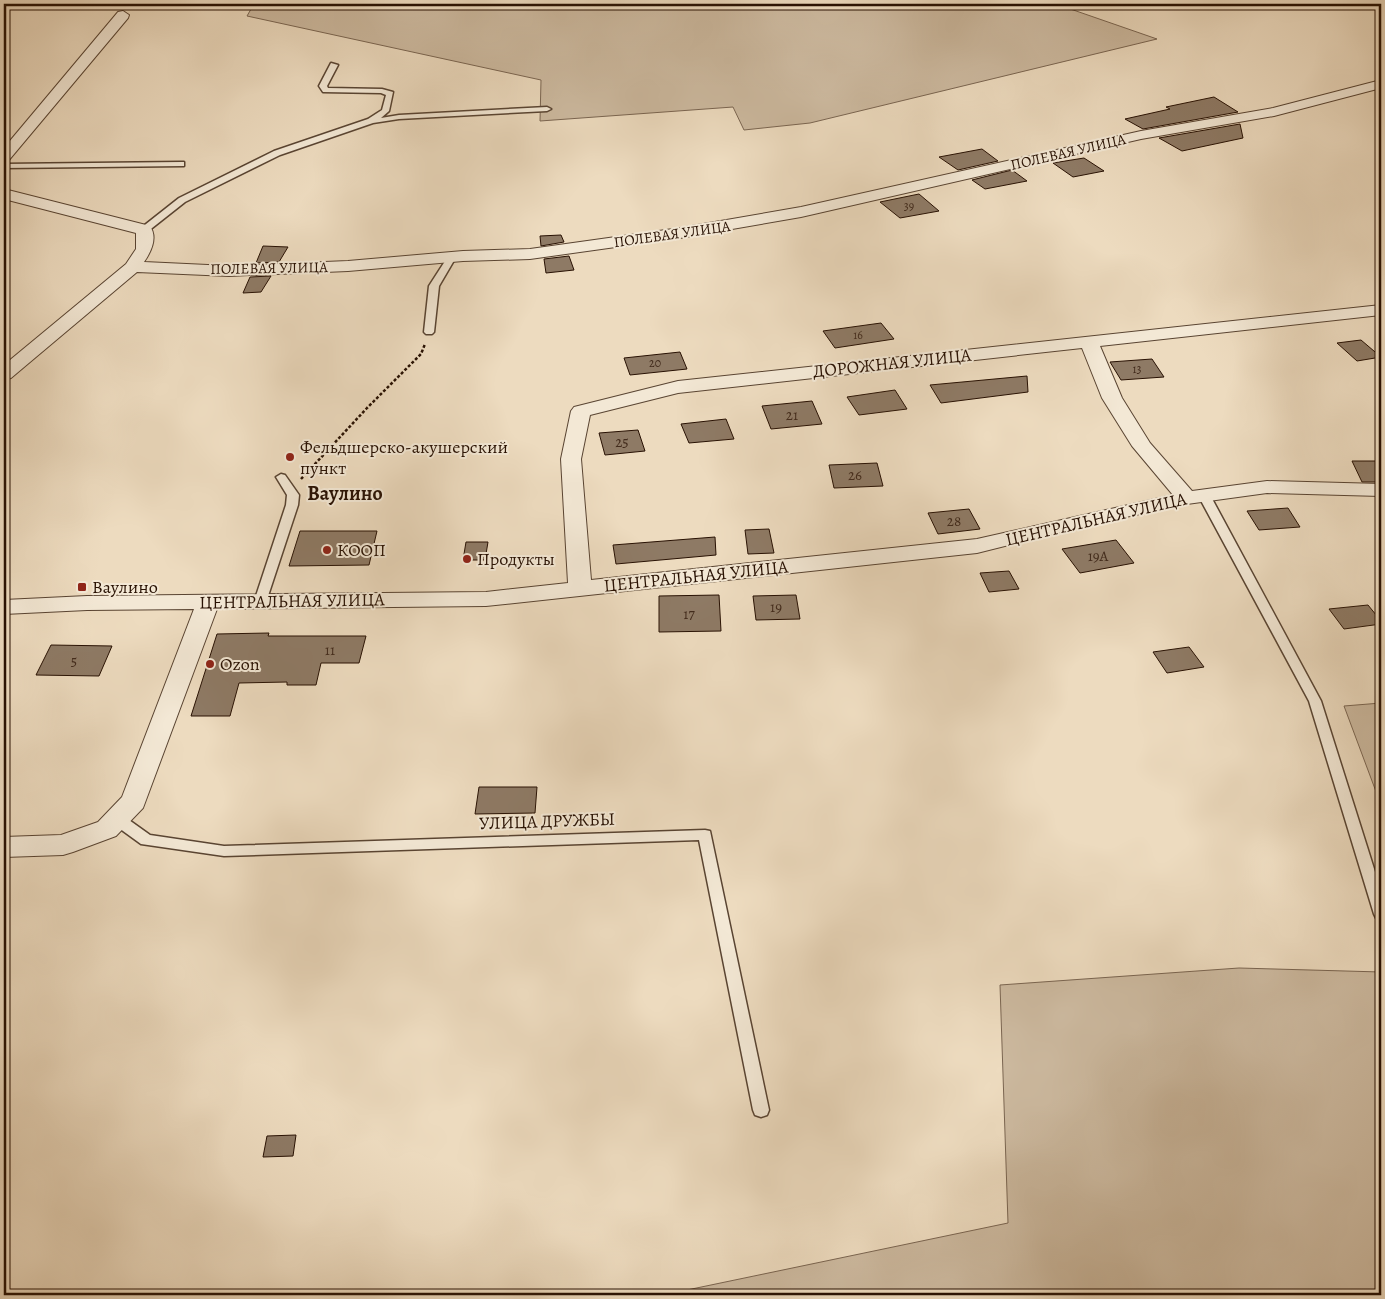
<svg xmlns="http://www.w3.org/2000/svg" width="1385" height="1299" viewBox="0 0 1385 1299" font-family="Alegreya,serif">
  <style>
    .green { fill: #ccb99f; stroke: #7a6551 }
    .building { fill: #8e7a65; stroke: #281103 }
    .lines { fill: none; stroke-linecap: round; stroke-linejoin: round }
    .service-casing { stroke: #594432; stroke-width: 3 }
    .minor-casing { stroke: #594432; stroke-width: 2 }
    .path { stroke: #281103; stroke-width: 2.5; stroke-dasharray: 3 2; stroke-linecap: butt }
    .service { fill: #f3e8d5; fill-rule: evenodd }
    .minor { fill: #f3e8d5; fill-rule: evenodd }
    .poi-dot { fill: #8f2418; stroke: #f3e8d5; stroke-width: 2 }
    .labels { text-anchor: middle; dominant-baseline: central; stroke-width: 4; stroke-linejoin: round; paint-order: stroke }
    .far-number-label { font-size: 12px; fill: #422b1c }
    .far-street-label { font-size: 15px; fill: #281103; stroke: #f3e8d5 }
    .number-label { font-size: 15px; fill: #422b1c }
    .street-label { font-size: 18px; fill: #281103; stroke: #f3e8d5 }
    .poi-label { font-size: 18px; fill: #281103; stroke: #f3e8d5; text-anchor: start }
    .quarter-label { font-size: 20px; font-weight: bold; fill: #281103; stroke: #f3e8d5 }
  </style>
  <rect width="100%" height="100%" fill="#eddbbf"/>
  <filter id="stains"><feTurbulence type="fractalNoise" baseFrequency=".004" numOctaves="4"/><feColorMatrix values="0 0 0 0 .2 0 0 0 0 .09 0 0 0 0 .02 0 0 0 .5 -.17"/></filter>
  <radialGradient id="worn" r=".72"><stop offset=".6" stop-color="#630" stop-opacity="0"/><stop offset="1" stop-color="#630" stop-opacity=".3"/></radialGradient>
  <!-- green -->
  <path class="green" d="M254,4H1056L1157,39L810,123L744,130L733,107L540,121L541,80L247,16Z
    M1381,703V805L1344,706Z
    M1239,968L1381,972V1295H663L1008,1223L1000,985Z"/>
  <!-- building -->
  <path class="building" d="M1214,97L1238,112L1143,129L1125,119L1170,109L1166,107Z
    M1240,124L1243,138L1182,151L1159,138Z
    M982,149L998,161L958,170L939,157Z
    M1084,158L1104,171L1073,177L1053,163Z
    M1012,170L1027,181L985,189L972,180Z
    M919,194L939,211L900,218L880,202Z
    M561,235L564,242L541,246L540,236Z
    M263,246L288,247L279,262L256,263Z
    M569,256L574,270L546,273L544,259Z
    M271,276L261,292L243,293L250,277Z
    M881,323L894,339L835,348L823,331Z
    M1361,340L1381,357L1357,361L1337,343Z
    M680,352L687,369L630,375L624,358Z
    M1152,359L1164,377L1121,380L1110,362Z
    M1027,376L1028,392L941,403L930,385Z
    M895,390L907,409L859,415L847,397Z
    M812,401L822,424L771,429L762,406Z
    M726,419L734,439L689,443L681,424Z
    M638,430L645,451L605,455L599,433Z
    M1352,461H1381V482H1362Z
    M877,463L883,486L834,488L829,465Z
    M1288,508L1300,527L1259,530L1247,511Z
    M969,509L980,529L938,534L928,513Z
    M769,529L774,553L748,554L745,530Z
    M300,531H377L369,565L289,566Z
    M715,537L716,555L616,564L613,545Z
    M1116,540L1134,563L1080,573L1062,549Z
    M466,542H488L485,560H463Z
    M1009,571L1019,589L989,592L980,573Z
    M719,595L721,631L659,632V596Z
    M796,595L800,619L756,620L753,596Z
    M1368,605L1381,621V624L1344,629L1329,609Z
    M269,633L268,636H366L359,663H321L316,685H287V682L239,683L230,716H191L217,634Z
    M51,645L112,646L99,676L36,675Z
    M1189,647L1204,667L1167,673L1153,652Z
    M479,787H537L535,813L475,814Z
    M296,1135L293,1156L263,1157L267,1136Z"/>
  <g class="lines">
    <defs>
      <path id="service" d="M331,63L338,65L327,86L328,88L382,89L393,92L389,111L381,118L399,115L547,107L551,109L547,111L399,119L373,123L280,155L185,202L147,232H141V228L179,198L274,151L368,119L382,110L386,95L381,93L323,92L319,86Z
        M181,162H184V166L4,168V164Z
        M452,254L456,257L439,286L434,332L432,334H426L424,332L429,286L449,255Z
        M281,474L285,475L299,495L298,505L266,602L260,606L254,602L286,505L287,495L276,477Z
        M1204,492L1210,495L1321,701L1381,891V920L1376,918L1374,914L1309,701L1198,495Z
        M117,814L122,815L150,835L224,846L705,830L710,831L769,1110L767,1115L761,1117L755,1115L753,1110L699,840L224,856L141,844L112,823L110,819L112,815Z"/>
      <path id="minor" d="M123,11L129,15L128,18L9,160L4,162V148L118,12Z
        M1381,80V88L1274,116L1141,139L801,217L680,238L530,259L463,261L348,271L229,276L137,272L11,378L4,380V365L126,264L136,249V233L4,199V189L150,226C158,238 151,252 144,262L229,266L348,261L463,251L530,249L680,228L801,207L1141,131L1273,108Z
        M1381,305V315L1100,346L1122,398L1150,443L1192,491L1267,481L1381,484V496L1267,493L1187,504L1088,525L977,553L486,606L217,609L143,808L116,836L73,852L63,855L4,857V837L61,835L98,822L122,797L194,609L87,610L4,614V600L87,596L486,592L568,583L561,459L571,411L574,407L678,381ZM1082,348L1102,398L1132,446L1173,495L977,539L591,580L581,459L590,415L678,393Z"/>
    </defs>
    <!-- service casing -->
    <use href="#service" class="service-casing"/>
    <!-- minor casing -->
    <use href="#minor" class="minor-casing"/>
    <!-- path -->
    <path class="path" d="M301,479L367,408L421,354L425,344"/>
    <!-- service -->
    <use href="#service" class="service"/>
    <!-- minor -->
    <use href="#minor" class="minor"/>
  </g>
  <!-- markers -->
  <g class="poi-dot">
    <circle cx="290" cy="457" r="5"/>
    <circle cx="327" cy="550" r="5"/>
    <circle cx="467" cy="559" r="5"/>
    <rect x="77" y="582" width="10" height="10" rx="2.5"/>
    <circle cx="210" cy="664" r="5"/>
  </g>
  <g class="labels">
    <!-- far-number labels -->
    <g class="far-number-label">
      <text x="909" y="206">39</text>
      <text x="858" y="335">16</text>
      <text x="655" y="363">20</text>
      <text x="1137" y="369">13</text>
    </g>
    <!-- far-street labels -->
    <g class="far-street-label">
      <text transform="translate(1068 152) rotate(-13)">ПОЛЕВАЯ УЛИЦА</text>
      <text transform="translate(672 234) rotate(-8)">ПОЛЕВАЯ УЛИЦА</text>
      <text transform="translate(269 268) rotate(-1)">ПОЛЕВАЯ УЛИЦА</text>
    </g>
    <!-- number labels -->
    <g class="number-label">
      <text x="792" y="415">21</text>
      <text x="622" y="442">25</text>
      <text x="855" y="475">26</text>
      <text x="954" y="521">28</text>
      <text x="1098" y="556">19А</text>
      <text x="776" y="607">19</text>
      <text x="689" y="614">17</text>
      <text x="330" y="650">11</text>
      <text x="74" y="661">5</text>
    </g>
    <!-- street labels -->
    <g class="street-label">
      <text transform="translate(892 363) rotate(-6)">ДОРОЖНАЯ УЛИЦА</text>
      <text transform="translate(1096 519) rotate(-13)">ЦЕНТРАЛЬНАЯ УЛИЦА</text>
      <text transform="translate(696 576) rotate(-6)">ЦЕНТРАЛЬНАЯ УЛИЦА</text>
      <text transform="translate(292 601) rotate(-1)">ЦЕНТРАЛЬНАЯ УЛИЦА</text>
      <text transform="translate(547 821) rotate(-2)">УЛИЦА ДРУЖБЫ</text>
    </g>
    <!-- poi labels -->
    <g class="poi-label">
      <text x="300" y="447">Фельдшерско-акушерский<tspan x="300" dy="21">пункт</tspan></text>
      <text x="337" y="550">КООП</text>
      <text x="477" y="559">Продукты</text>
      <text x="92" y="587">Ваулино</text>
      <text x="220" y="664">Ozon</text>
    </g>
    <!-- quarter labels -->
    <g class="quarter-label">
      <text x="345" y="493">Ваулино</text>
    </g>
  </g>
  <!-- margin -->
  <rect width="1385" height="1299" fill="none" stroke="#eddbbf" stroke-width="20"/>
  <rect x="5" y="5" width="1375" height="1289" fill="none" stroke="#281103" stroke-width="2.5"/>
  <rect x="10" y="10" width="1365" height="1279" fill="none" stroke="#281103"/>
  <rect width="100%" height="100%" filter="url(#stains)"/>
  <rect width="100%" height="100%" fill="url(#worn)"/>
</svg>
